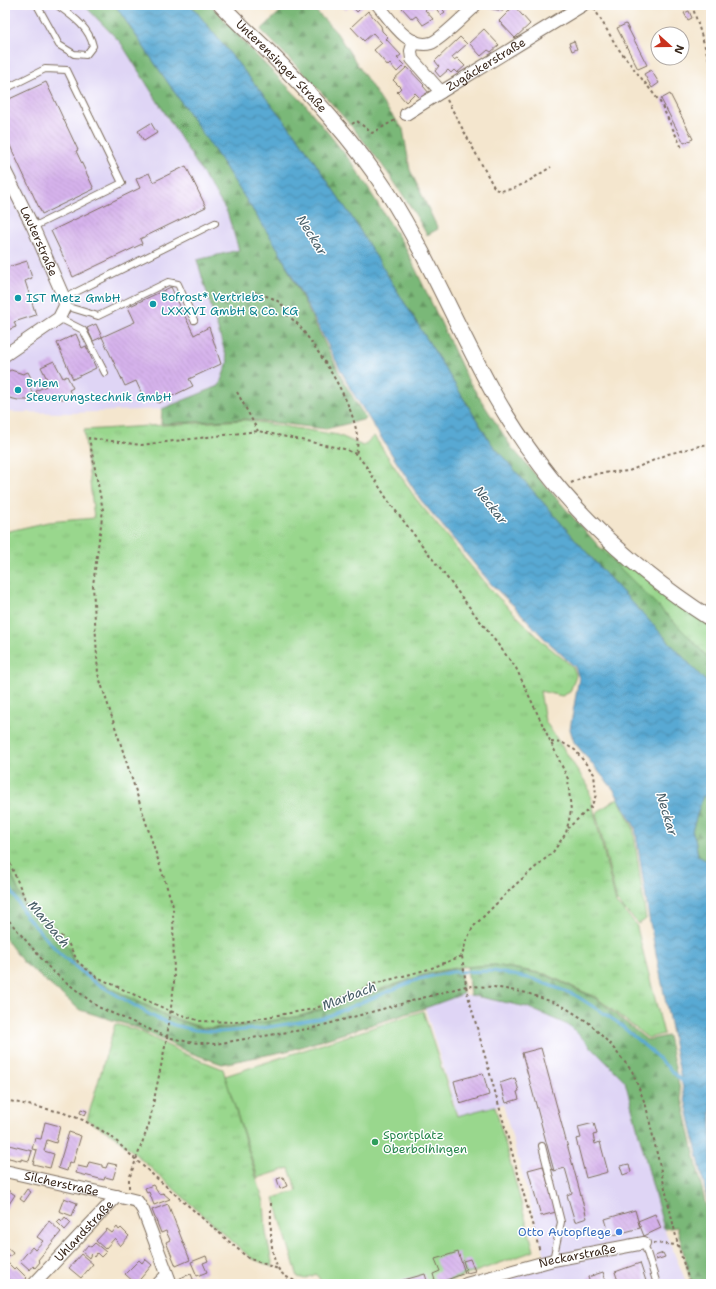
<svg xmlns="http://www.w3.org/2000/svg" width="716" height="1289" viewBox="0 0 716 1289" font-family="'Shantell Sans',sans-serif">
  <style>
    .built { fill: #dfd5f5 }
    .grass { fill: url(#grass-tufts); stroke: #6a8056 }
    .forest { fill: url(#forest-firs); stroke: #5a714b }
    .garden { fill: #99d78d; stroke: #6a8056 }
    .water { fill: url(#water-waves); stroke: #4a6a78 }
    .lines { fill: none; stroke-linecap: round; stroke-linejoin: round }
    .stream { stroke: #58a9d3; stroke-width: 3 }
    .building { fill: url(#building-back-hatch) }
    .service-casing { stroke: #7c6c5c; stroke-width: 8 }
    .minor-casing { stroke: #7c6c5c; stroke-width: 14 }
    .tertiary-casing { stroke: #7c6c5c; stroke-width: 17 }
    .path { stroke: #7c6c5c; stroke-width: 2; stroke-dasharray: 3 3; stroke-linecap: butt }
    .service { stroke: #fff; stroke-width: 6 }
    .minor { stroke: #fff; stroke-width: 12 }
    .tertiary { stroke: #fff; stroke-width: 15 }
    .culture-dot { fill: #0f9aa8; stroke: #fff; stroke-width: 1.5 }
    .leisure-dot { fill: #2e9e5b; stroke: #fff; stroke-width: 1.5 }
    .shop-dot { fill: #3f7fe0; stroke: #fff; stroke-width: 1.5 }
    .labels { text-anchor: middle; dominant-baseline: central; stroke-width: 3; stroke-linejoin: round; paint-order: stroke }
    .street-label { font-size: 12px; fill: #3b2a1e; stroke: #fff }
    .culture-label { font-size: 12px; fill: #0d838f; stroke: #fff; text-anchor: start }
    .leisure-label { font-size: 12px; fill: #27864d; stroke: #fff; text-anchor: start }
    .shop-label { font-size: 12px; fill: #366cbe; stroke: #fff; text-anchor: end }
    .water-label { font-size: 13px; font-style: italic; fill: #475d66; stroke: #fff }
  </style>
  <defs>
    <pattern id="grass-tufts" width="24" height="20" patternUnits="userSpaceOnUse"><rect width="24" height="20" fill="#99d78d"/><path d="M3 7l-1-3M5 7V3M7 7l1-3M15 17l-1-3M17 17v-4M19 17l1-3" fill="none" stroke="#85b979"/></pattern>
    <pattern id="forest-firs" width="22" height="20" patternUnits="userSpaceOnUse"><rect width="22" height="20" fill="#7ab878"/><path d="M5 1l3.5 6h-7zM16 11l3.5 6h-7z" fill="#659662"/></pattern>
    <pattern id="water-waves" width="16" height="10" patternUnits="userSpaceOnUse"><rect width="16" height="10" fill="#58a9d3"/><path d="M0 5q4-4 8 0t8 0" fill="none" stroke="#4a8aab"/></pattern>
    <pattern id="building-back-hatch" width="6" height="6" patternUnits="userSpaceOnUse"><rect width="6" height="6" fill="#d6b2ec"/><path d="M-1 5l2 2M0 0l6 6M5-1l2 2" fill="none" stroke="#b999ca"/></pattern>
  </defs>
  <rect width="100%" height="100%" fill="#fff"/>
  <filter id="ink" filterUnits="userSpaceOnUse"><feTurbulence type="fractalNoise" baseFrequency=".025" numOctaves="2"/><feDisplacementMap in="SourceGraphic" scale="8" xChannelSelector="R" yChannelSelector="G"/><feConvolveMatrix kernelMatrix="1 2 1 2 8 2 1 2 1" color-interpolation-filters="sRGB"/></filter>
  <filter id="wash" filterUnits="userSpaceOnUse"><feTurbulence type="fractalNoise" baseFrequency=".012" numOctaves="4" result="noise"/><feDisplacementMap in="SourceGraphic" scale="16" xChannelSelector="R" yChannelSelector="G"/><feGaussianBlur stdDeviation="0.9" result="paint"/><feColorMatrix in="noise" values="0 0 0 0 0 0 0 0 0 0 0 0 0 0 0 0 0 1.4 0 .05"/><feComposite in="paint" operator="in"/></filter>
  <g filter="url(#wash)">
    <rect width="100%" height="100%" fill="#f4e6ce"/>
    <!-- built -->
    <path class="built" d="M5,5H84L121,43L227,212L239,250L197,260L228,362L219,386L162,409L71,413L5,412Z
      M463,994L527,1007L570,1026L625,1081L664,1229L687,1284H488L548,1267L503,1104L458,1116L425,1008Z"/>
    <!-- grass -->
    <path class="grass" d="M245,420L338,435L363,446L374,436L416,499L488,587L543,642L573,667L576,675L570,692L562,696L540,691L545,721L588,786L616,903L636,924L664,1034L648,1038L597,998L546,974L495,965L460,967L432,972L300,1016L230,1027L203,1028L166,1015L95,980L74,962L69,948L25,905L5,860V532L48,522L94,518L84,430Z
      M606,546L711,625V661L689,637L603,551Z
      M618,798L633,827L646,919L639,924L617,902L596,813Z
      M115,1024L137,1030L185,1054L223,1069L264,1202L266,1233L273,1267L251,1258L115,1136L87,1120Z"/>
    <!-- forest -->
    <path class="forest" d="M84,5H115L216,153L278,249L346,386L366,419L326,429L245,419L161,424L162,409L219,386L228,362L197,260L239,250L227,212L121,43Z
      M191,5H211L254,53L304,103L352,163L405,247L468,380L512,448L603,551L689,637L711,661V687L603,571L491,443L351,216L299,139Z
      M287,5H310L336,32L384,105L403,129L410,170L438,229L427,235C385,157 323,92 261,30Z
      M703,795L711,798V863L698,856L695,838L692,831Z
      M5,861L25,905L69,948L73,963L94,980L166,1016L203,1029L229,1028L301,1016L432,973L460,968L463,994L425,1008L291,1050L222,1064L188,1052L138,1028L80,1010L23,962L5,938Z
      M495,965L546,975L597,999L647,1040L668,1036L711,1229V1284H693L689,1275L677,1227L664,1229L625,1081L570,1026L527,1007L470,995L467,967Z"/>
    <!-- garden -->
    <path class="garden" d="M423,1011L457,1116L495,1106L534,1251L441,1284H323L316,1274L305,1279L298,1277L274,1198L297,1191L289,1168L258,1178L225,1076Z"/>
    <!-- water -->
    <path class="water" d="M115,5H191L299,139L351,216L491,443L603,571L711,687V798L703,796L692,831L695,838L698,856L711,863V1216L685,1099L649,918L635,827L614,790L574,742L570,729L579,678L575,667L543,637L514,606L492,585L420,499L351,390L278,249L216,153Z"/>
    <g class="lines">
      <!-- stream -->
      <path class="stream" d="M5,879L25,915L60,954L93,981L154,1017L174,1025L195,1030L220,1032L257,1029L323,1018L419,979L451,972L493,971L533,979L575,995L617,1022L653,1053L684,1083"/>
    </g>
    <g id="blocks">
      <!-- building -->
      <path class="building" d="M341,5H364L357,12L351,5L346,10Z
        M406,5H447V6L443,10L445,12L441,15L434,6L430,9L428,7L425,10L433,19L423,25L416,16L412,19L402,8Z
        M489,5H504L505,6L503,11L488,8Z
        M514,6L530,24L515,38L499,21Z
        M368,11L381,26L382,31L388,37L386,39L401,55L397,58L404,65L397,72L390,64L388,66L374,50L382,43L373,33L364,41L351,27Z
        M689,11L692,18L688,20L684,13Z
        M626,24L647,65L638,69L617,28Z
        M484,29L499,45L491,52L488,50L481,56L469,43Z
        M460,37L467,44L452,57L454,60L457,58L465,66L457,73L454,70L451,73L448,70L440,77L435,71L439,66L435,61Z
        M574,41L577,49L572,51L569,43Z
        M407,67L424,85L423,86L430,94L421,99L415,93L406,102L397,92L401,88L393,80Z
        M651,70L659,83L652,88L644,74Z
        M46,82L78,150L76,151L94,189L42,214L5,135V101Z
        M670,94L693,139L684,143L661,99Z
        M151,123L157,133L144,141L138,131Z
        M186,166L206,207L140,239L142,244L73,277L51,231L140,188L136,179L149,173L153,182Z
        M27,261L32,278L25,281L36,315L14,322L16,327L5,331V268Z
        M171,287L194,335L209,327L221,364L189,379L193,386L158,403L154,397L145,401L136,381L125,386L102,337L135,322L128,307Z
        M96,324L102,337L93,341L87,328Z
        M76,334L82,348L86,346L96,368L73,379L57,343Z
        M54,361L63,378L67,376L73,388L69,390L72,396L66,399L45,398L44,396L40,398L36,391L46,386L43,381L47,379L41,367Z
        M11,370L23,374L28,372L32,380L28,382L35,400H18L5,397V373Z
        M541,1048L587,1218L575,1222L567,1195L572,1193L565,1168L554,1171L522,1053Z
        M483,1073L489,1095L460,1104L454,1081Z
        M515,1078L519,1091L517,1092L519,1099L506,1103L500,1083Z
        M81,1109L87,1111L85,1115L80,1113Z
        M45,1122L60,1126L56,1143L47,1140L44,1151L54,1154L50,1168L33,1164L37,1150L32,1149L35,1138L41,1139Z
        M594,1123L597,1134L593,1135L595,1144L600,1142L608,1172L586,1178L576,1139L581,1138L578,1127Z
        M69,1132L81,1136L73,1163L69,1162L67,1171L58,1168Z
        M5,1144L32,1151L29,1161L21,1159V1161L5,1157Z
        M89,1162L102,1165V1167L106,1168L108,1163L117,1165L113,1179L105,1177L104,1180L76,1173L78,1166L87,1168Z
        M629,1164L631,1172L623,1175L620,1166Z
        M543,1166L556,1212L541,1216L528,1170Z
        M283,1177L287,1186L280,1189L277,1179Z
        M153,1185L159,1194L163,1193L170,1199L154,1205L149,1192L147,1193L145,1188Z
        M5,1188L15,1195L5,1210Z
        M27,1189L31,1192L24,1202L20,1199Z
        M64,1198L77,1203L72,1216L59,1211Z
        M168,1204L190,1260L176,1266L166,1242L170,1240L166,1231L161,1233L152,1210Z
        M635,1210L640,1228L610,1236L605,1219Z
        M655,1214L661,1228L644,1236L638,1221Z
        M65,1217L71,1223L65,1230L57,1222L60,1219L62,1221Z
        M49,1221L61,1232L38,1260L40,1262L35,1268L33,1266L30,1270L20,1261L32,1247L35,1250L43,1241L37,1237Z
        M117,1227L119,1230L121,1228L129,1236L120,1246L116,1241L117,1240L115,1238L105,1249L96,1241L107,1229L112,1233Z
        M95,1243L106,1252L101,1257L97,1253L94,1257L91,1254L89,1258L82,1252L88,1245L91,1247Z
        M6,1247L13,1253L10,1257L5,1253Z
        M458,1252L465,1273L436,1284L433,1274L440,1271L435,1259Z
        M663,1253L665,1257L656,1260L655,1256Z
        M81,1254L93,1264L81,1278L69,1268Z
        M206,1256L208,1261L203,1263L207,1272L197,1276L191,1262Z
        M145,1259L152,1265L136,1284L125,1274L139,1260L142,1263Z
        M470,1259L475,1271L467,1273L463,1261Z
        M5,1262H7L14,1269L16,1267L27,1278L21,1284H13L5,1276Z
        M640,1263L647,1284H619L615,1272Z
        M603,1272L607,1284H590L588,1277Z
        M191,1274L195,1284H181L179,1278Z
        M425,1274L428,1284H390Z"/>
    </g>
  </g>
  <g filter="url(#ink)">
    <use href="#blocks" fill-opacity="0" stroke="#7c6c5c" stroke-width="1"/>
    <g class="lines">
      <defs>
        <path id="service" d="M37,5L59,45L74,54L86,55L93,46C89,27 72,16 57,5
          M5,89L45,69L67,70L122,183L33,227
          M64,298L215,223
          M65,306L98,316L168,282L178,284L194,320
          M59,318L83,330L105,373
          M542,1146L561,1222L553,1260
          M644,1243L657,1284"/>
        <g id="minor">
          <path d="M378,5C390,19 408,50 431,43C439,41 464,16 472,9L475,5"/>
          <path id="s1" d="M414,41L411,51L412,59L441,92L583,5"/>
          <path d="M406,114L441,92"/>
          <path id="s2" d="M5,171L33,227L64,298L65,306L59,318L5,355"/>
          <path id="s3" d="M5,1171L129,1199L137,1201L143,1210L171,1284"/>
          <path id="s4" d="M34,1284L117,1196"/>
          <path d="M158,1284L167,1275"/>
          <path id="s5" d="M466,1284L553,1260L644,1243"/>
        </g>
        <g id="tertiary">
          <path id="s6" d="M221,5C235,20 249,33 264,47C309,92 353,139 388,193C429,258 458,330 496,398C550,492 621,561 711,619"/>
        </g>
      </defs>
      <!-- service casing -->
      <use href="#service" class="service-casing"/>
      <!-- minor casing -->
      <use href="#minor" class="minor-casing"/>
      <!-- tertiary casing -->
      <use href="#tertiary" class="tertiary-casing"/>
      <!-- path -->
      <path class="path" d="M692,5L711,66
        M594,8L617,47L660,102L682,148
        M447,100L495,189C511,196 537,175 551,167
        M352,124L357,121L372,133L397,119
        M254,292C262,295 277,298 282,305C284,307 284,310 286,313C290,318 297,322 301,328C322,356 366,419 356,454
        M237,392L258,431
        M571,483L584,477L601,473L629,471L668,454L711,443
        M551,742L563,743L575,750L594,774L596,795L591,807L568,828
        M5,852L27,903L68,943L78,962L95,976L139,997L170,1011L200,1021L236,1022L314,1009L374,984L429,969L462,956
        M5,916L52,971L98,1007L167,1037L189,1042L215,1044L313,1028L466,986L494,987L527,993L561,1005L588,1022L610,1044L632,1071L646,1106L678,1245L690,1284
        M5,1100L61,1112L83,1120L101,1130L113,1138L136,1160L248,1258L278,1269
        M129,1188V1179L149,1124L167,1037L174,985L173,906L98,674L93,585L103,510L89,438L141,445L258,431L344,449L356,454L366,466L389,502L516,668L568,779L571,811L566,833L553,852L515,885L473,927L466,941L462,956L467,992L540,1252
        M271,1203C271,1221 269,1252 278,1268C282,1277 296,1282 305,1284
        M653,1243L678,1245"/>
      <!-- service -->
      <use href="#service" class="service"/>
      <!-- minor -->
      <use href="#minor" class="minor"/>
      <!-- tertiary -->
      <use href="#tertiary" class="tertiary"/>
    </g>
  </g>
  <!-- markers -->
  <g class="culture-dot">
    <circle cx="18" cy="298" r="4"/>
    <circle cx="153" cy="304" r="4"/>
    <circle cx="18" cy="390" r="4"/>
  </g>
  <circle class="leisure-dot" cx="375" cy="1142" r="4"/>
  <circle class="shop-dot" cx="619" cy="1232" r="4"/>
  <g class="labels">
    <!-- street labels -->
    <g class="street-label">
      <text stroke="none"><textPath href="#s1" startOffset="115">Zugäckerstraße</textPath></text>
      <text stroke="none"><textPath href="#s6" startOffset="86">Unterensinger Straße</textPath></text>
      <text stroke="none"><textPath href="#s2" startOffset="78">Lauterstraße</textPath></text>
      <text stroke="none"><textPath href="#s3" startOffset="58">Silcherstraße</textPath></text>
      <text stroke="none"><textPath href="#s4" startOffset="73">Uhlandstraße</textPath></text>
      <text stroke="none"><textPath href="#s5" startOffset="115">Neckarstraße</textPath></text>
    </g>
    <!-- culture labels -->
    <g class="culture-label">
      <text x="161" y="297">Bofrost* Vertriebs<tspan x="161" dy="14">LXXXVI GmbH &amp; Co. KG</tspan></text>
      <text x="26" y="298">IST Metz GmbH</text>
      <text x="26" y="383">Briem<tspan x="26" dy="14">Steuerungstechnik GmbH</tspan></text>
    </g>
    <!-- leisure labels -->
    <g class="leisure-label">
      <text x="383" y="1135">Sportplatz<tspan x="383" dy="14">Oberboihingen</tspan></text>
    </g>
    <!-- shop labels -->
    <g class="shop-label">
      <text x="611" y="1232">Otto Autopflege</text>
    </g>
    <!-- water labels -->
    <g class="water-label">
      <text transform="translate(312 235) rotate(58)">Neckar</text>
      <text transform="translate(491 505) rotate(52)">Neckar</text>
      <text transform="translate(667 814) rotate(73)">Neckar</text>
      <text transform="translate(49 924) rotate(50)">Marbach</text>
      <text transform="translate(349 996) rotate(-21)">Marbach</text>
    </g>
  </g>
  <!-- margin -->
  <rect width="716" height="1289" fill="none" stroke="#fff" stroke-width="20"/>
  <!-- north arrow -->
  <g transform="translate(670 46) rotate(111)"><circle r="19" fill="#ffffff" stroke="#b1aaa5"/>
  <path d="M0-3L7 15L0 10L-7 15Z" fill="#c8321e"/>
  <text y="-6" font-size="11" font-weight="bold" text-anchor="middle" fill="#3b2a1e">N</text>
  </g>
</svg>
